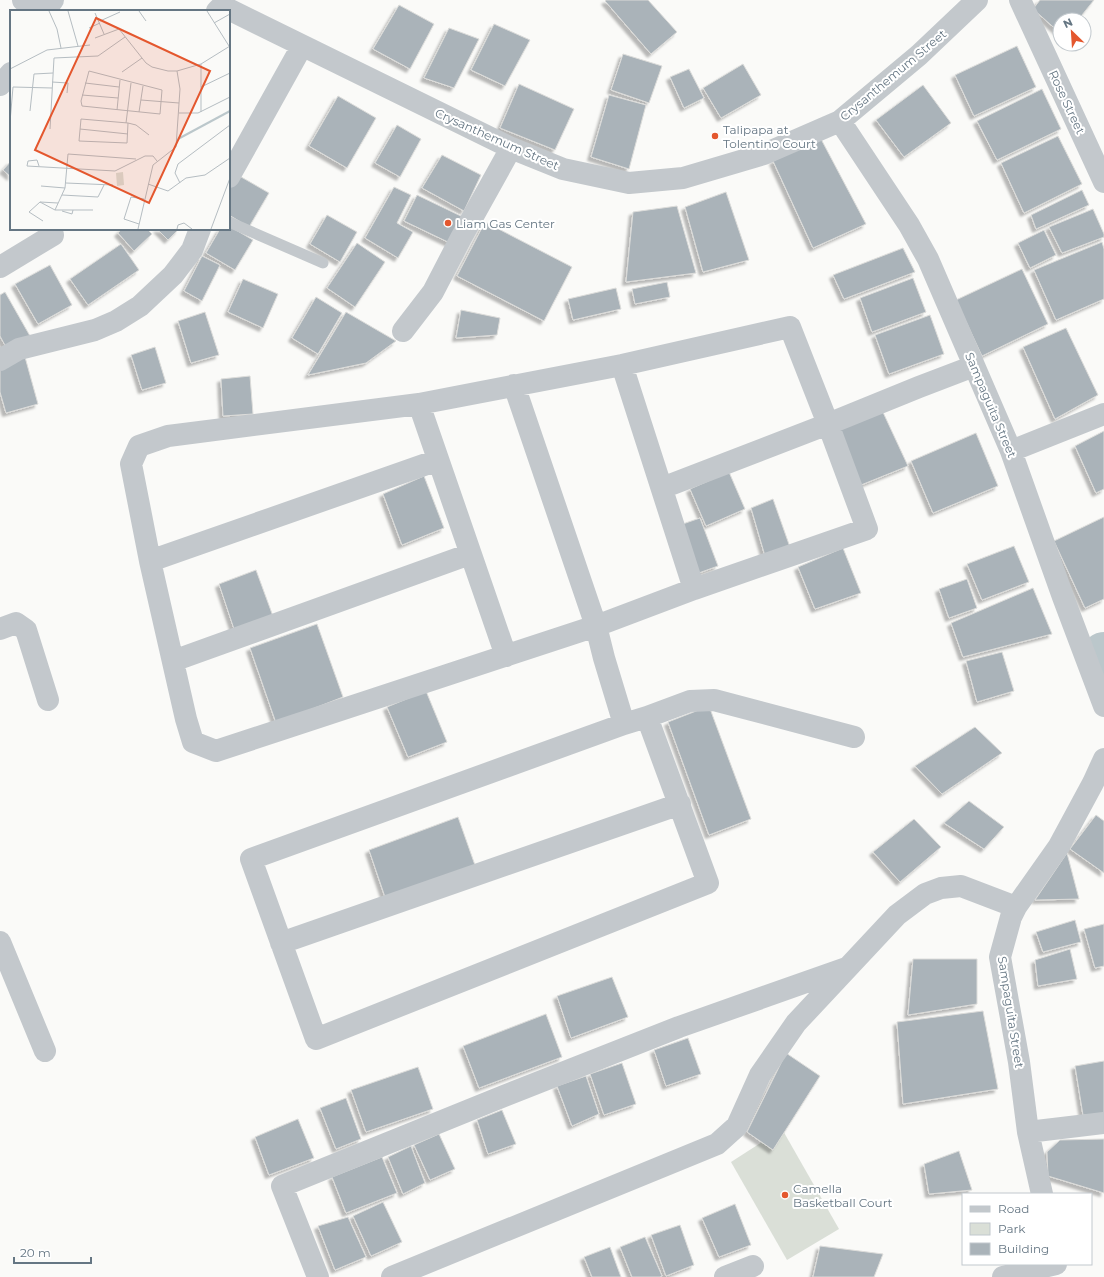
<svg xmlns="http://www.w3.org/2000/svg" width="1104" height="1277" viewBox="0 0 1104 1277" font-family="Montserrat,sans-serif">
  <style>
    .green { fill: #dadfd7 }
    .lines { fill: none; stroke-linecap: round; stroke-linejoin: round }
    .river { stroke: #bbc7cb; stroke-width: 46 }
    .building { fill: #aab3b9; stroke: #dcdcda; filter: url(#shadow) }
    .service { stroke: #c3c8cc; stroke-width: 11 }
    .minor { stroke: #c3c8cc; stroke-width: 22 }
    .poi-dot { fill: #e4572e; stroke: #fff; stroke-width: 1.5 }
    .labels { text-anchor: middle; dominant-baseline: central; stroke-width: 4; stroke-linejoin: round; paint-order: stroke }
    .street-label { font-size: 12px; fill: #657683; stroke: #fff }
    .poi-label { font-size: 12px; fill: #657683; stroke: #fff; text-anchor: start }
    .inset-river { fill: none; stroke: #bbc7cb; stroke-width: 2 }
    .inset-road { fill: none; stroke: #b5bdc2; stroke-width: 1 }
    .view { fill: #e4572e; fill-opacity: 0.15; stroke: #e4572e; stroke-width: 2 }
    .inset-edge { fill: none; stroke: #657683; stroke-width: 2 }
  </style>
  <defs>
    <filter id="shadow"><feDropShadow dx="-3.5" dy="3.5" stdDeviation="1" flood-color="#0004"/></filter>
  </defs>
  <rect width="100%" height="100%" fill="#fafaf8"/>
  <!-- green -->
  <path class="green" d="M782,1129L839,1229L787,1260L731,1162Z"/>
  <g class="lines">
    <!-- river -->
    <path class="river" d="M1101,659L1104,655"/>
  </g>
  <!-- building -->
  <path class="building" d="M606,0H648L677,32L651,54L605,1Z
    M1040,0H1094L1078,20H1060V33L1033,9Z
    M399,5L434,24L410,69L373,49Z
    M494,24L530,40L505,86L471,70Z
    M449,28L479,39L454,88L424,78Z
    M1017,46L1036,87L974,116L955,75Z
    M623,54L662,66L649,103L611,90Z
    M743,64L761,95L721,118L703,88Z
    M689,69L704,98L684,108L670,77Z
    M519,84L574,109L555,150L500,128Z
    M923,85L951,123L904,157L876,120Z
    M1042,89L1061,129L997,160L977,121Z
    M609,95L646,105L629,169L591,157Z
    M338,96L376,118L347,168L309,146Z
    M397,125L421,139L400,177L375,163Z
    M1058,136L1082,184L1024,213L1001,163Z
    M821,139L866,224L813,248L773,161Z
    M442,155L481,175L464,211L422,188Z
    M11,161V177L3,170Z
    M236,174L269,193L249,227L229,215V186Z
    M394,187L411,195L397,223L413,232L398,258L365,238Z
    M1082,190L1089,205L1036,229L1031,215Z
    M726,192L749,260L703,272L685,207Z
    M417,195L463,217L450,243L404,221Z
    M677,206L696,273L626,282L633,212Z
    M1093,209L1104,234V237L1062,253L1049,227Z
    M327,215L357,232L340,262L310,244Z
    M485,222L572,267L544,321L457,276Z
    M229,226L253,240L235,270L206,253L220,229H229Z
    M122,229H147L152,234L134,251L118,233Z
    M157,229H179L168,240Z
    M1044,230L1056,255L1030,268L1018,243Z
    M1102,242L1104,249V299L1056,320L1034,270Z
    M357,243L385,262L355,307L327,288Z
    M121,244L139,270L88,305L70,279Z
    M903,248L915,272L844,299L833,275Z
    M202,256L220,265L202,301L184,291Z
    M50,265L72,305L38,324L15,284Z
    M1022,269L1048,324L982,356L956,300Z
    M913,278L926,312L872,332L860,298Z
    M243,279L278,294L263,328L228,312Z
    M667,282L670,297L635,304L632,289Z
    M616,288L621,309L573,320L568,299Z
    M5,292L30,336L7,349L0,336V295Z
    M316,297L342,313L318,354L292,338Z
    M461,310L500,318L497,335L456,338Z
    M205,312L219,355L191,363L178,321Z
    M346,312L396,341L366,363L308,375Z
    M930,315L944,354L889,374L875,335Z
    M1066,328L1098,395L1055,419L1023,347Z
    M155,347L166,383L142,390L131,355Z
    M25,357L38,404L6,413L0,392V364Z
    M250,376L253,414L223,416L221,379Z
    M881,408L908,466L861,485L835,427Z
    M1104,431V489L1096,493L1075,446Z
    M976,433L998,486L933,513L911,461Z
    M729,472L745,509L706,526L690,489Z
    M424,476L444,528L402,545L383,494Z
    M773,499L791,550L765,556L751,508Z
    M1104,517V599L1085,608L1054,541Z
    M700,518L718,566L696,574L677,526Z
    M1014,546L1029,582L982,600L967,564Z
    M843,548L861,593L815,609L798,567Z
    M256,570L274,619L235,632L219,584Z
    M967,579L977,608L949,618L939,589Z
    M1033,588L1052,634L963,657L951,623Z
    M317,624L343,697L276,723L250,648Z
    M1002,652L1014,691L977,702L966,661Z
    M426,691L447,742L408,757L387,707Z
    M709,706L751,819L709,835L668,722Z
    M975,727L1002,753L942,794L915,766Z
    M969,801L1004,827L984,849L944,823Z
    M1096,815L1104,821V873L1070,849Z
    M458,817L476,868L386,900L369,850Z
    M914,819L941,847L900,882L873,852Z
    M1067,853L1079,899L1035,900Z
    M1075,920L1081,942L1043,952L1036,932Z
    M1104,924V966L1095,968L1084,929Z
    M1070,949L1077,979L1038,986L1035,960Z
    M913,959H977V1004L908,1015Z
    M612,977L628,1017L571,1038L557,996Z
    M983,1011L998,1089L903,1104L897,1022Z
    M546,1014L562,1057L479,1088L463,1046Z
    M688,1038L701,1074L666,1086L654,1050Z
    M786,1053L820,1076L773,1150L747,1132Z
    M1104,1061V1114L1083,1115L1075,1066Z
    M622,1063L636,1104L604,1115L590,1074Z
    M418,1067L433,1109L366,1132L351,1090Z
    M586,1076L599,1114L572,1126L557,1086Z
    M346,1098L361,1139L336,1149L320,1108Z
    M502,1110L516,1144L488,1154L477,1120Z
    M298,1119L314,1158L269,1175L255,1137Z
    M439,1134L455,1169L430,1180L414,1145Z
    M1104,1139V1193L1048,1176L1047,1152L1060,1140Z
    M411,1146L425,1183L403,1194L388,1157Z
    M959,1151L972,1190L929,1194L924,1164Z
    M382,1157L397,1193L346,1213L332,1177Z
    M383,1202L402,1242L371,1256L353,1216Z
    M735,1204L751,1245L719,1257L702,1218Z
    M348,1217L366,1257L335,1270L318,1226Z
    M680,1225L694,1265L666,1276L651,1235Z
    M645,1237L662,1276L660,1277H632L620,1247Z
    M820,1246L883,1254L874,1277H813Z
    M610,1247L621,1277H592L584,1257Z"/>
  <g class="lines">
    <!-- service -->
    <path class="service" d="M229,222L323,263"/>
    <!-- minor -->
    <path class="minor" d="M23,0L36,11
      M1020,0L1104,182
      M44,11L53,0
      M217,11L222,6L511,148L563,169L629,183L683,178L764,154L840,121L919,55L977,0
      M0,85L11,73
      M840,121L909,225L928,259L1011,451L1063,597L1104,706
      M229,177L302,46
      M0,267L53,235
      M790,327L828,424L867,529L694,589L596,626L216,751L193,742L186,719L150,561L131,464L139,446L168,436L419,404L622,365Z
      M403,331L433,292L461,238L511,148
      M0,360L19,349L95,330L116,321L140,306L173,275L192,250L200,229
      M622,365L694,589
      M514,385L596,626L604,658L624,724
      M419,404L506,656
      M1011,451L1104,414
      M662,488L828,424L919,387L974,366
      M150,561L438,460
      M0,629L16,623L26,630L48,700
      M173,661L470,554
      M647,717L708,883L316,1039L251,859L624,724Z
      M647,717L690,701L714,700L854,737
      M0,942L45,1051
      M281,943L680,804
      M1028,1132L1104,1123
      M1042,1194L1028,1132L1019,1062L1000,957L1011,917L1016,907L1059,846L1093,783L1104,759
      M318,1277L282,1186L504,1096L679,1027L846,968
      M392,1277L717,1144L737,1126L760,1075L796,1023L897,915L925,894L941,888L961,886L1016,907
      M725,1277L753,1266
      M1003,1277L1056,1264"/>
  </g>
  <!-- markers -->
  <g class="poi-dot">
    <circle cx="715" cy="136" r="4"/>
    <circle cx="448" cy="223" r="4"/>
    <circle cx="785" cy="1195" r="4"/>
  </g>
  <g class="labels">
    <!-- street labels -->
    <g class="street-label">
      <text transform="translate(893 75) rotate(-40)">Crysanthemum Street</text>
      <text transform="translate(1067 102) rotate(65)">Rose Street</text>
      <text transform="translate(497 139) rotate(24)">Crysanthemum Street</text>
      <text transform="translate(991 405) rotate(67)">Sampaguita Street</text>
      <text transform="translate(1011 1012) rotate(81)">Sampaguita Street</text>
    </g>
    <!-- poi labels -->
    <g class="poi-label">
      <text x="723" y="129">Talipapa at<tspan x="723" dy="14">Tolentino Court</tspan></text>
      <text x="456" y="223">Liam Gas Center</text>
      <text x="793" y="1188">Camella<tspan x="793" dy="14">Basketball Court</tspan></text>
    </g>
  </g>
  <!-- overview -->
  <g transform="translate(10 10)">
    <rect width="220" height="220" fill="#fafaf8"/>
    <path d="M113,162L114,175L107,176L106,163Z" fill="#dadfd7"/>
    <path class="inset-river" d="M168,129L220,101"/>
    <path class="inset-road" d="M39,1L47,19L51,38M58,1L68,36M129,1L136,11M197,1L219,36M85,3L94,24M90,11L110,2M204,13L220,4M79,18L90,13M85,28L109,19L136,53L142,57L158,61H167L191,54L220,36M0,59L37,40L80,35M79,61L152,80L150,104L72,96L71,91ZM112,62L132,48M42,72L58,73L57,83M75,73L109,77M191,77L220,63M72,85L108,88M131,90L169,93M107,100L110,70M20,101L24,64L43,63M129,102L133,76M191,102V54M169,103H188L220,87M71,109L118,113L117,133L69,131ZM0,112L3,77L42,78M116,113L121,73M118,113L126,115L139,125M40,119L44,48L88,46L115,27M70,119L118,124M29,156L27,150L18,151L17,156L105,161L135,146H143L147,151M56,173L103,175M170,173L165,163L168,154L220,115M138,174L158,181L176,168L195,165L220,148M31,176L55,178M52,185L88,187L94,175M30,192L45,200H83M45,200L55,178L58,144L126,149M52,201L62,204L63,200M33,211L19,202L30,192L48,193M129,214L114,209L121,187L134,189M128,219L143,155L166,137L170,79L167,61M167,219L168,215L174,213L182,219M201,219L220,168"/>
    <path class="view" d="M86,8L200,61L139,193L25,140Z"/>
    <rect width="220" height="220" class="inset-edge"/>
  </g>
  <!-- legend -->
  <rect x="962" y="1193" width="130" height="72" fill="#ffffff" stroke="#c1c8cd"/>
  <rect x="970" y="1206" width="20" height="6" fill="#c3c8cc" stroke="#c1c8cd"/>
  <text x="998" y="1213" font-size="12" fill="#657683">Road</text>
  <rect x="970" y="1223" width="20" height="12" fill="#dadfd7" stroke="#c1c8cd"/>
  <text x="998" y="1233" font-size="12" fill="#657683">Park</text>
  <rect x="970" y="1243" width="20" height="12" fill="#aab3b9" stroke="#c1c8cd"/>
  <text x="998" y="1253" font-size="12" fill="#657683">Building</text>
  <!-- north arrow -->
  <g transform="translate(1072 32) rotate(335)"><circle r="19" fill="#ffffff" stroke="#c1c8cd"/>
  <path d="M0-3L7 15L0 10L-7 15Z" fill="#e4572e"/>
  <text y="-6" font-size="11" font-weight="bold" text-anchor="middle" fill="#657683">N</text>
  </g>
  <!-- scale -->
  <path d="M14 1257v6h77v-6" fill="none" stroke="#657683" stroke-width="2"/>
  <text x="20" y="1257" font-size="12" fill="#657683" stroke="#ffffff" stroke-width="3" paint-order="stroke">20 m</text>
</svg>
